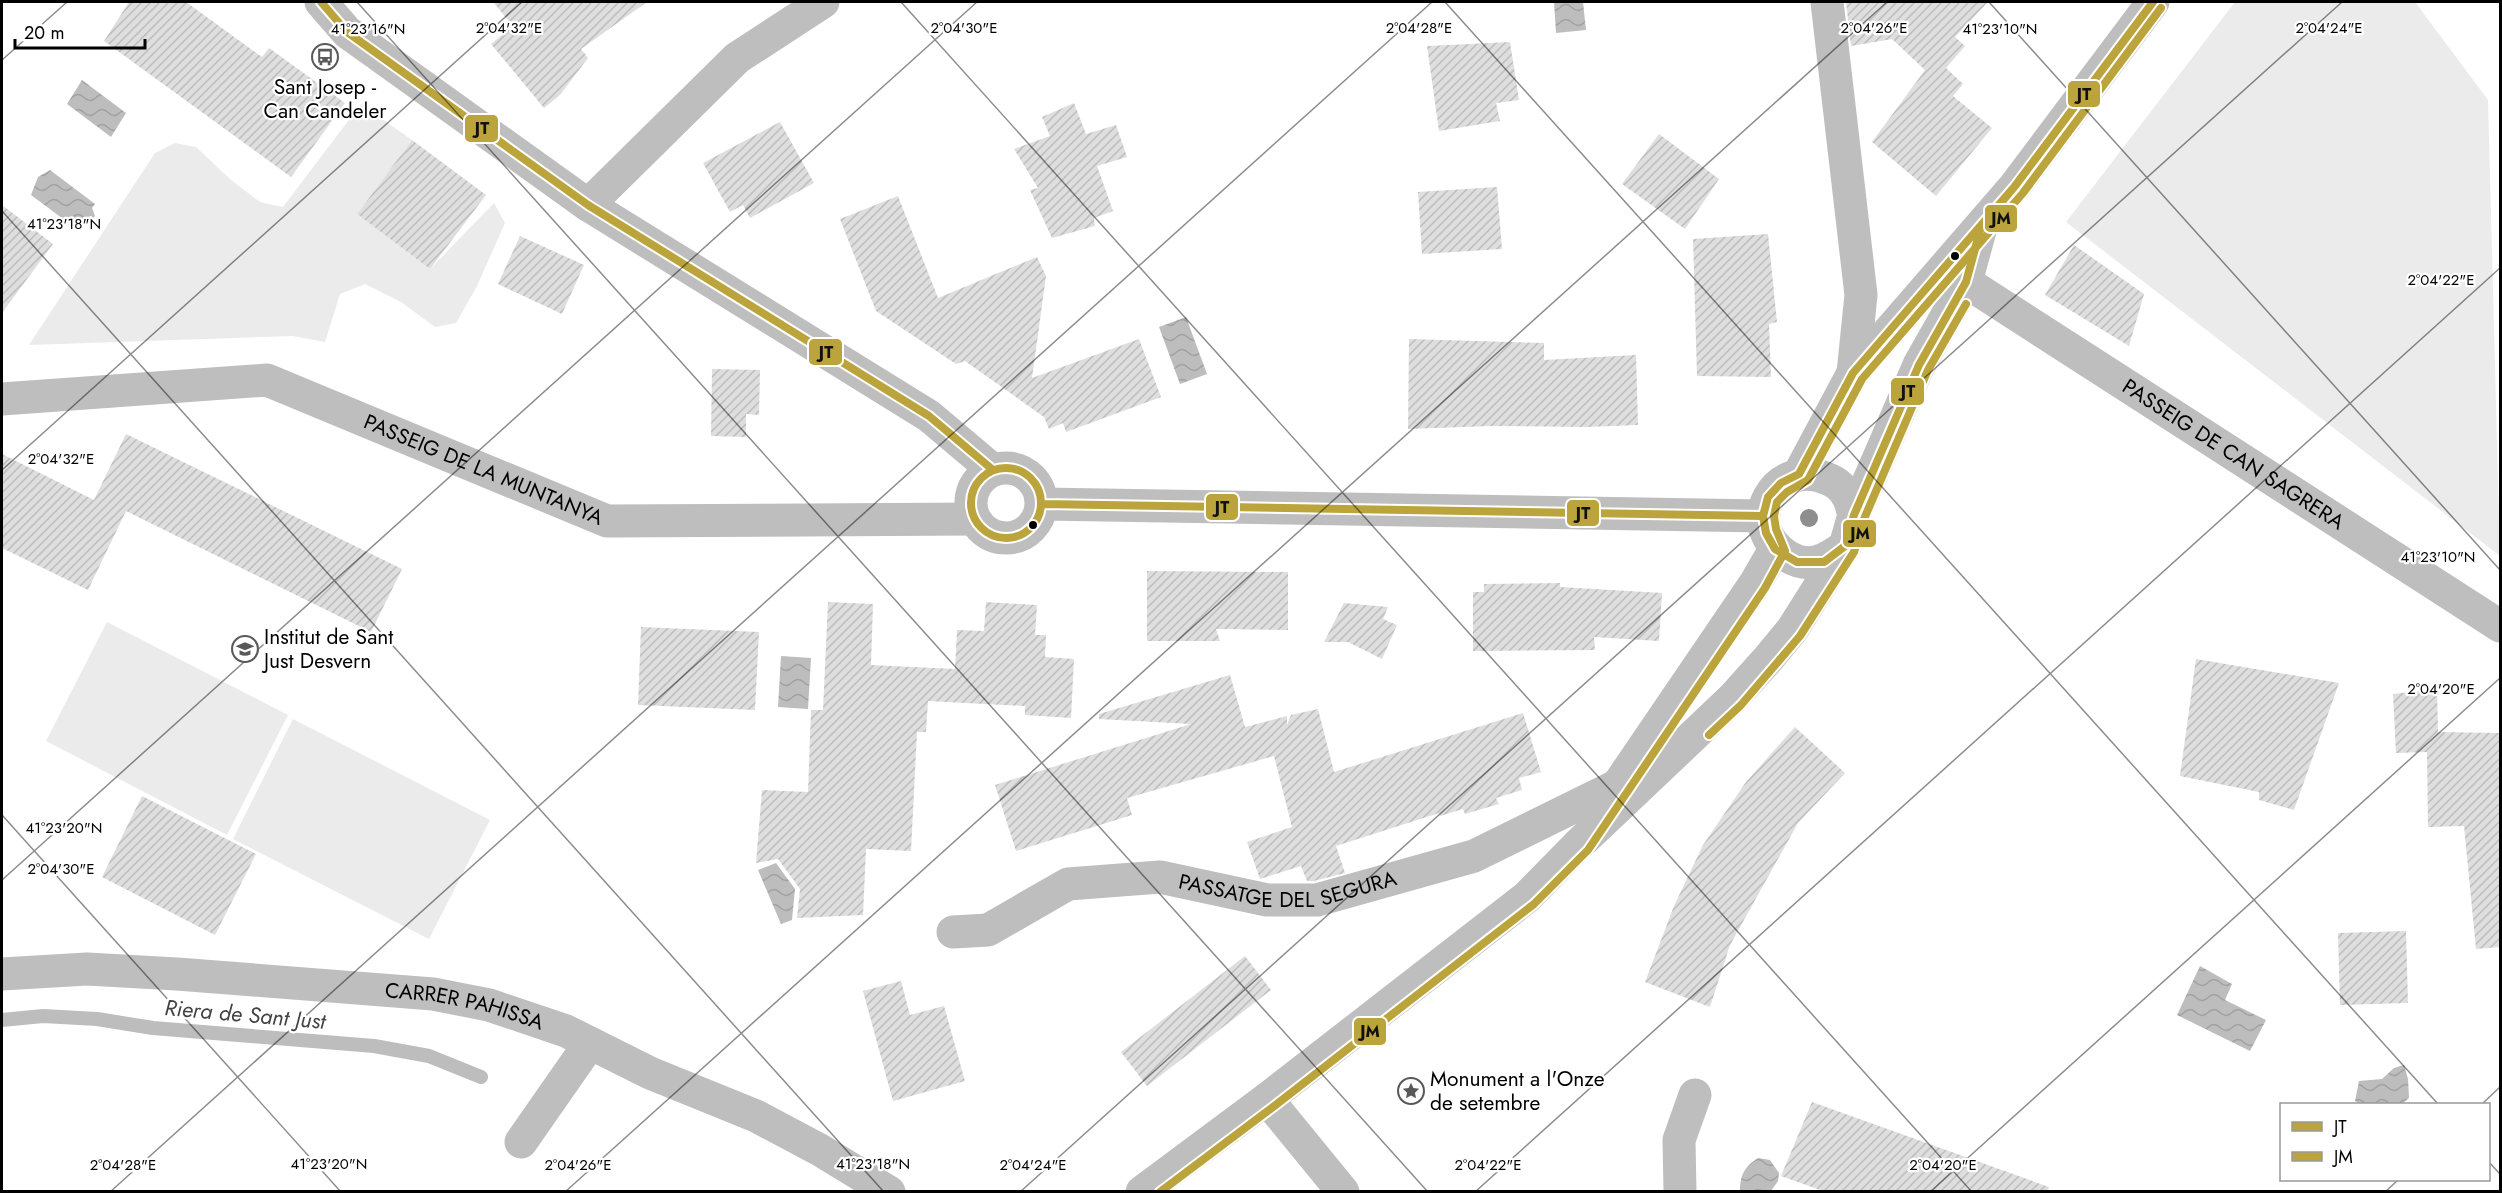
<svg xmlns="http://www.w3.org/2000/svg" width="2502" height="1193" viewBox="0 0 2502 1193" font-family="Jost,sans-serif">
  <style>
    .park { fill: #ebebeb }
    .water { fill: url(#water-waves) }
    .lines { fill: none; stroke-linecap: round; stroke-linejoin: round }
    .stream { stroke: #bdbdbd; stroke-width: 14 }
    .building { fill: url(#building-hatch) }
    .minor { stroke: #bebebe; stroke-width: 33 }
    .bus-1-casing { stroke: #fff; stroke-width: 12 }
    .bus-2-casing { stroke: #fff; stroke-width: 12 }
    .bus-1 { stroke: #bba43b; stroke-width: 8 }
    .bus-2 { stroke: #bba43b; stroke-width: 8 }
    .tree { fill: #8e8e8e }
    .ticks { fill: none; stroke: #000; stroke-width: 1.5; stroke-opacity: 0.45 }
    .bus-dot { fill: #000; stroke: #fff; stroke-width: 2 }
    .labels { text-anchor: middle; dominant-baseline: central; stroke-width: 4.5; stroke-linejoin: round; paint-order: stroke }
    .poi-label { font-size: 21px; fill: #000; stroke: #fff; text-anchor: start }
    .street-label { font-size: 21px; fill: #000; stroke: #fff }
    .water-label { font-size: 22px; font-style: italic; fill: #424242; stroke: #fff }
    .ticks-label { font-size: 15px; text-anchor: middle; fill: #000; stroke: #fff; stroke-width: 4.5; stroke-linejoin: round; paint-order: stroke }
    .line-badge { stroke: #fff; stroke-width: 2 }
    .pale-badge-label { font-size: 16px; text-anchor: middle; font-weight: bold; fill: #111 }
  </style>
  <defs>
    <pattern id="water-waves" width="16" height="10" patternUnits="userSpaceOnUse" patternTransform="scale(1.5)"><rect width="16" height="10" fill="#bdbdbd"/><path d="M0 5q4-4 8 0t8 0" fill="none" stroke="#a1a1a1"/></pattern>
    <pattern id="building-hatch" width="6" height="6" patternUnits="userSpaceOnUse" patternTransform="scale(1.5)"><rect width="6" height="6" fill="#dedede"/><path d="M-1 1l2-2M0 6l6-6M5 7l2-2" fill="none" stroke="#bdbdbd"/></pattern>
  </defs>
  <rect width="100%" height="100%" fill="#fff"/>
  <!-- park -->
  <path class="park" d="M2235,2H2415L2488,100L2500,556L2066,222Z
    M361,104L412,140L357,214L430,269L494,203L505,223L477,286L456,323L435,327L401,302L365,284L340,294L325,342L293,336L29,345L155,153L175,143L196,147L231,180L260,202L283,207Z
    M107,622L288,715L227,835L46,741Z
    M293,719L490,820L429,939L233,839Z"/>
  <!-- water -->
  <path class="water" d="M1554,2H1583L1586,30L1556,33Z
    M82,80L126,113L111,137L67,104Z
    M50,170L95,204L92,208L95,216L87,224L78,223L74,227L31,195L38,177Z
    M1186,317L1207,374L1180,384L1159,327Z
    M781,656L811,658L808,709L778,707Z
    M776,863L795,889L792,920L781,924L758,870Z
    M2200,966L2232,984L2225,1000L2266,1020L2250,1051L2177,1015Z
    M2404,1065L2408,1079L2409,1098L2402,1104H2359L2355,1101L2359,1081L2382,1079L2394,1068Z
    M1758,1158L1770,1160L1779,1173L1778,1181L1771,1191H1740C1740,1176 1744,1167 1758,1158Z"/>
  <g class="lines">
    <!-- stream -->
    <path class="stream" d="M2,1020L43,1016L97,1019L153,1028L374,1046L429,1056L481,1077"/>
  </g>
  <!-- building -->
  <path class="building" d="M129,2H186L262,57L269,48L345,103L291,177L104,41Z
    M493,2H647L581,49L588,58L560,95L544,108L491,44L513,26Z
    M1846,2H1988L1955,37L1965,46L1946,68L1963,84L1953,96L1992,128L1936,196L1872,142L1925,70L1892,39L1851,46Z
    M1510,42L1519,100L1496,103L1500,121L1439,131L1427,46Z
    M1074,103L1086,134L1116,125L1127,157L1097,166L1113,211L1094,218L1095,226L1052,238L1030,190L1038,188L1014,149L1050,136L1042,117Z
    M780,122L814,183L750,218L743,205L730,212L703,163Z
    M1659,134L1719,179L1685,229L1622,184Z
    M412,140L486,195L430,269L357,214Z
    M1497,187L1502,249L1422,254L1418,192Z
    M898,196L938,298L1037,257L1046,276L1032,378L1139,339L1161,397L1066,432L1063,423L1049,429L1044,417L965,361L956,364L876,311L840,219Z
    M2,205L53,244L2,313Z
    M1768,234L1777,322L1769,324L1771,377L1697,376L1693,239Z
    M520,236L584,265L562,314L498,284Z
    M2074,245L2144,294L2129,346L2045,295Z
    M1409,339L1544,343V360L1636,355L1638,425L1586,427L1491,426L1408,429Z
    M712,369L760,370L759,415L746,414V437L711,436Z
    M126,434L402,569L371,632L126,511L88,590L2,548V454L94,500Z
    M1147,571L1288,572V630L1216,629L1220,641H1147Z
    M1560,583V587L1662,593L1659,641L1594,637L1595,650L1473,651V592H1484V584Z
    M828,602L873,604L871,665L955,669L957,630L984,631L986,602L1037,605L1035,635H1046L1045,657L1074,659L1071,718L1025,715V706L928,701L926,732H917L911,851L866,849L863,915L797,918L800,889L778,859L756,863L762,790L808,792L811,710H823Z
    M1344,603L1388,607L1383,619L1397,625L1382,659L1348,642H1324Z
    M641,627L759,632L755,710L638,705Z
    M2196,659L2339,683L2294,810L2259,800V792L2180,776Z
    M1230,675L1245,727L1287,716V725L1291,715L1318,709L1334,772L1523,713L1541,772L1519,778L1522,790L1496,798L1499,804L1465,814L1463,809L1440,816L1439,813L1336,846L1345,873L1314,881H1307L1301,866L1260,879L1247,842L1292,827L1274,756L1127,798L1132,815L1016,851L995,785L1191,724L1099,719V714Z
    M2437,689L2438,732L2500,733V947L2476,949L2464,826L2428,827L2427,752L2396,753L2393,694Z
    M1795,727L1845,773L1798,823L1730,945L1710,1007L1645,982L1674,906L1703,845L1746,782Z
    M142,796L256,854L215,935L102,877Z
    M2406,931L2408,1003L2340,1005L2338,933Z
    M1245,956L1271,990L1147,1086L1121,1052Z
    M901,981L910,1015L944,1006L965,1081L893,1101L863,991Z
    M1812,1102L2049,1187L2048,1191H1823L1781,1176Z"/>
  <g class="lines">
    <!-- minor -->
    <g class="minor">
      <path d="M321,2L347,32L588,205L929,416L993,470"/>
      <path d="M1827,2L1861,295L1853,373"/>
      <path d="M588,205L737,58L823,2"/>
      <path id="s1" d="M1966,282L2500,626"/>
      <path id="s2" d="M2,399L267,380L607,521L974,519"/>
      <circle cx="1006" cy="503" r="35"/>
      <path d="M1799,474L1853,373L2015,186L2153,2"/>
      <path d="M1042,504L1763,516"/>
      <path d="M1845,546C1826,560 1810,570 1787,556C1737,525 1775,456 1828,479C1836,482 1844,489 1848,497C1851,502 1852,509 1854,515"/>
      <path d="M1609,798L1756,582L1775,549"/>
      <path id="s3" d="M953,932L988,930L1068,884L1160,877L1267,900H1317L1474,856L1616,786"/>
      <path id="s4" d="M2,974L87,969L177,974L433,994L489,1005L566,1031L650,1073L756,1116L820,1150L889,1192"/>
      <path d="M1267,1099L1343,1192"/>
      <path d="M521,1142L590,1043"/>
      <path d="M1142,1192L1267,1099L1527,897L1579,844L1733,698L1768,659L1792,630L1845,546L1854,515L1919,365L1966,282L1981,227"/>
      <path d="M1680,1192L1679,1140L1695,1095"/>
    </g>
    <defs>
      <path id="bus-1" d="M321,2L347,32L588,205L929,416L993,470
        M2015,186L1981,227L1966,282L1919,365L1854,515L1845,546L1824,562H1797L1775,549L1766,533L1763,516L1768,497L1781,483L1799,474L1853,373Z
        M2015,186L2153,2
        M971 503a35 35 0 1 1 70 0a35 35 0 1 1-70 0Z
        M1042,504L1763,516"/>
      <path id="bus-2" d="M1709,735L1741,705L1800,636L1854,552L1864,519L1928,370L1966,304
        M1160,1192L1273,1107L1534,904L1588,850L1765,588L1785,551L1776,529L1774,516L1777,502L1787,492L1808,480L1862,379L2023,193L2161,8"/>
    </defs>
    <!-- bus-1 casing -->
    <use href="#bus-1" class="bus-1-casing"/>
    <!-- bus-2 casing -->
    <use href="#bus-2" class="bus-2-casing"/>
    <!-- bus-1 -->
    <use href="#bus-1" class="bus-1"/>
    <!-- bus-2 -->
    <use href="#bus-2" class="bus-2"/>
  </g>
  <!-- trees -->
  <circle class="tree" cx="1809" cy="518" r="9"/>
  <!-- ticks -->
  <path class="ticks" d="M357,2L1428,1192M901,2L1972,1192M1445,2L2438,1104M1989,2L2500,570M2,60L67,2M2,211L884,1192M2,470L522,2M2,815L341,1192M2,880L977,2M2482,1104L2500,1087M2488,1161L2500,1174M110,1192L1432,2M565,1192L1887,2M1020,1192L2342,2M1475,1192L2500,268M1930,1192L2500,678M2385,1192L2398,1180"/>
  <!-- icons -->
  <defs>
    <symbol id="bus-ring" viewBox="-11 -11 22 22"><circle r="9.5" fill="#fff" stroke="#595959" stroke-width="1.5"/><path d="M-5-6H5V4H4V6H2V4H-2V6H-4V4H-5ZM-3.5-4V0h7V-4ZM-3.5 1.2v1.5H-2V1.2ZM2 1.2v1.5H3.5V1.2Z" fill="#595959"/></symbol>
    <symbol id="school-ring" viewBox="-11 -11 22 22"><circle r="9.5" fill="#fff" stroke="#595959" stroke-width="1.5"/><path d="M0-5L7-2L0 1L-7-2ZM-4 1L0 2.5L4 1V4Q0 6-4 4Z" fill="#595959"/></symbol>
    <symbol id="sight-ring" viewBox="-11 -11 22 22"><circle r="9.5" fill="#fff" stroke="#595959" stroke-width="1.5"/><path d="M0-6L1.8-2.2L6-1.7L2.9 1.2L3.7 5.4L0 3.3L-3.7 5.4L-2.9 1.2L-6-1.7L-1.8-2.2Z" fill="#595959"/></symbol>
  </defs>
  <g fill-rule="evenodd">
    <use href="#bus-ring" x="310" y="42" width="30" height="30"/>
    <use href="#school-ring" x="230" y="634" width="30" height="30"/>
    <use href="#sight-ring" x="1396" y="1076" width="30" height="30"/>
  </g>
  <!-- markers -->
  <g class="bus-dot">
    <circle cx="1955" cy="256" r="5"/>
    <circle cx="1033" cy="525" r="5"/>
  </g>
  <g class="labels">
    <!-- poi labels -->
    <g class="poi-label">
      <text x="325" y="87" text-anchor="middle">Sant Josep -<tspan x="325" dy="24">Can Candeler</tspan></text>
      <text x="264" y="637">Institut de Sant<tspan x="264" dy="24">Just Desvern</tspan></text>
      <text x="1430" y="1079">Monument a l'Onze<tspan x="1430" dy="24">de setembre</tspan></text>
    </g>
    <!-- street labels -->
    <g class="street-label">
      <text stroke="none"><textPath href="#s1" startOffset="318">PASSEIG DE CAN SAGRERA</textPath></text>
      <text stroke="none"><textPath href="#s2" startOffset="500">PASSEIG DE LA MUNTANYA</textPath></text>
      <text stroke="none"><textPath href="#s3" startOffset="350">PASSATGE DEL SEGURA</textPath></text>
      <text stroke="none"><textPath href="#s4" startOffset="465">CARRER PAHISSA</textPath></text>
    </g>
    <!-- water labels -->
    <g class="water-label">
      <text transform="translate(245 1014) rotate(5)">Riera de Sant Just</text>
    </g>
  </g>
  <g class="ticks-label">
    <text x="509" y="33">2°04'32"E</text>
    <text x="964" y="33">2°04'30"E</text>
    <text x="1419" y="33">2°04'28"E</text>
    <text x="1874" y="33">2°04'26"E</text>
    <text x="2329" y="33">2°04'24"E</text>
    <text x="368" y="34">41°23'16"N</text>
    <text x="2000" y="34">41°23'10"N</text>
    <text x="64" y="229">41°23'18"N</text>
    <text x="2441" y="285">2°04'22"E</text>
    <text x="61" y="464">2°04'32"E</text>
    <text x="2438" y="562">41°23'10"N</text>
    <text x="2441" y="694">2°04'20"E</text>
    <text x="64" y="833">41°23'20"N</text>
    <text x="61" y="874">2°04'30"E</text>
    <text x="329" y="1169">41°23'20"N</text>
    <text x="873" y="1169">41°23'18"N</text>
    <text x="123" y="1170">2°04'28"E</text>
    <text x="578" y="1170">2°04'26"E</text>
    <text x="1033" y="1170">2°04'24"E</text>
    <text x="1488" y="1170">2°04'22"E</text>
    <text x="1943" y="1170">2°04'20"E</text>
  </g>
  <g class="line-badge">
    <rect x="2067" y="80" width="34" height="28" rx="6" fill="#bba43b"/>
    <rect x="464" y="114" width="35" height="29" rx="6" fill="#bba43b"/>
    <rect x="1984" y="204" width="34" height="29" rx="6" fill="#bba43b"/>
    <rect x="808" y="338" width="35" height="28" rx="6" fill="#bba43b"/>
    <rect x="1890" y="377" width="35" height="29" rx="6" fill="#bba43b"/>
    <rect x="1205" y="493" width="34" height="28" rx="6" fill="#bba43b"/>
    <rect x="1566" y="499" width="34" height="28" rx="6" fill="#bba43b"/>
    <rect x="1842" y="519" width="35" height="29" rx="6" fill="#bba43b"/>
    <rect x="1353" y="1017" width="34" height="29" rx="6" fill="#bba43b"/>
  </g>
  <g class="pale-badge-label">
    <text x="2084" y="100">JT</text>
    <text x="482" y="134">JT</text>
    <text x="2001" y="224">JM</text>
    <text x="826" y="358">JT</text>
    <text x="1908" y="397">JT</text>
    <text x="1222" y="513">JT</text>
    <text x="1583" y="519">JT</text>
    <text x="1860" y="539">JM</text>
    <text x="1370" y="1037">JM</text>
  </g>
  <!-- border -->
  <rect width="2502" height="1193" fill="none" stroke="#000000" stroke-width="6"/>
  <!-- legend -->
  <rect x="2280" y="1103" width="210" height="78" fill="#ffffff" stroke="#999999" stroke-width="1.5"/>
  <rect x="2292" y="1122" width="30" height="9" fill="#bba43b" stroke="#999999" stroke-width="1.5"/>
  <text x="2334" y="1133" font-size="18" fill="#000000">JT</text>
  <rect x="2292" y="1152" width="30" height="9" fill="#bba43b" stroke="#999999" stroke-width="1.5"/>
  <text x="2334" y="1163" font-size="18" fill="#000000">JM</text>
  <!-- scale -->
  <path d="M15 39v9h130v-9" fill="none" stroke="#000000" stroke-width="3"/>
  <text x="24" y="39" font-size="18" fill="#000000" stroke="#ffffff" stroke-width="4.5" paint-order="stroke">20 m</text>
</svg>
